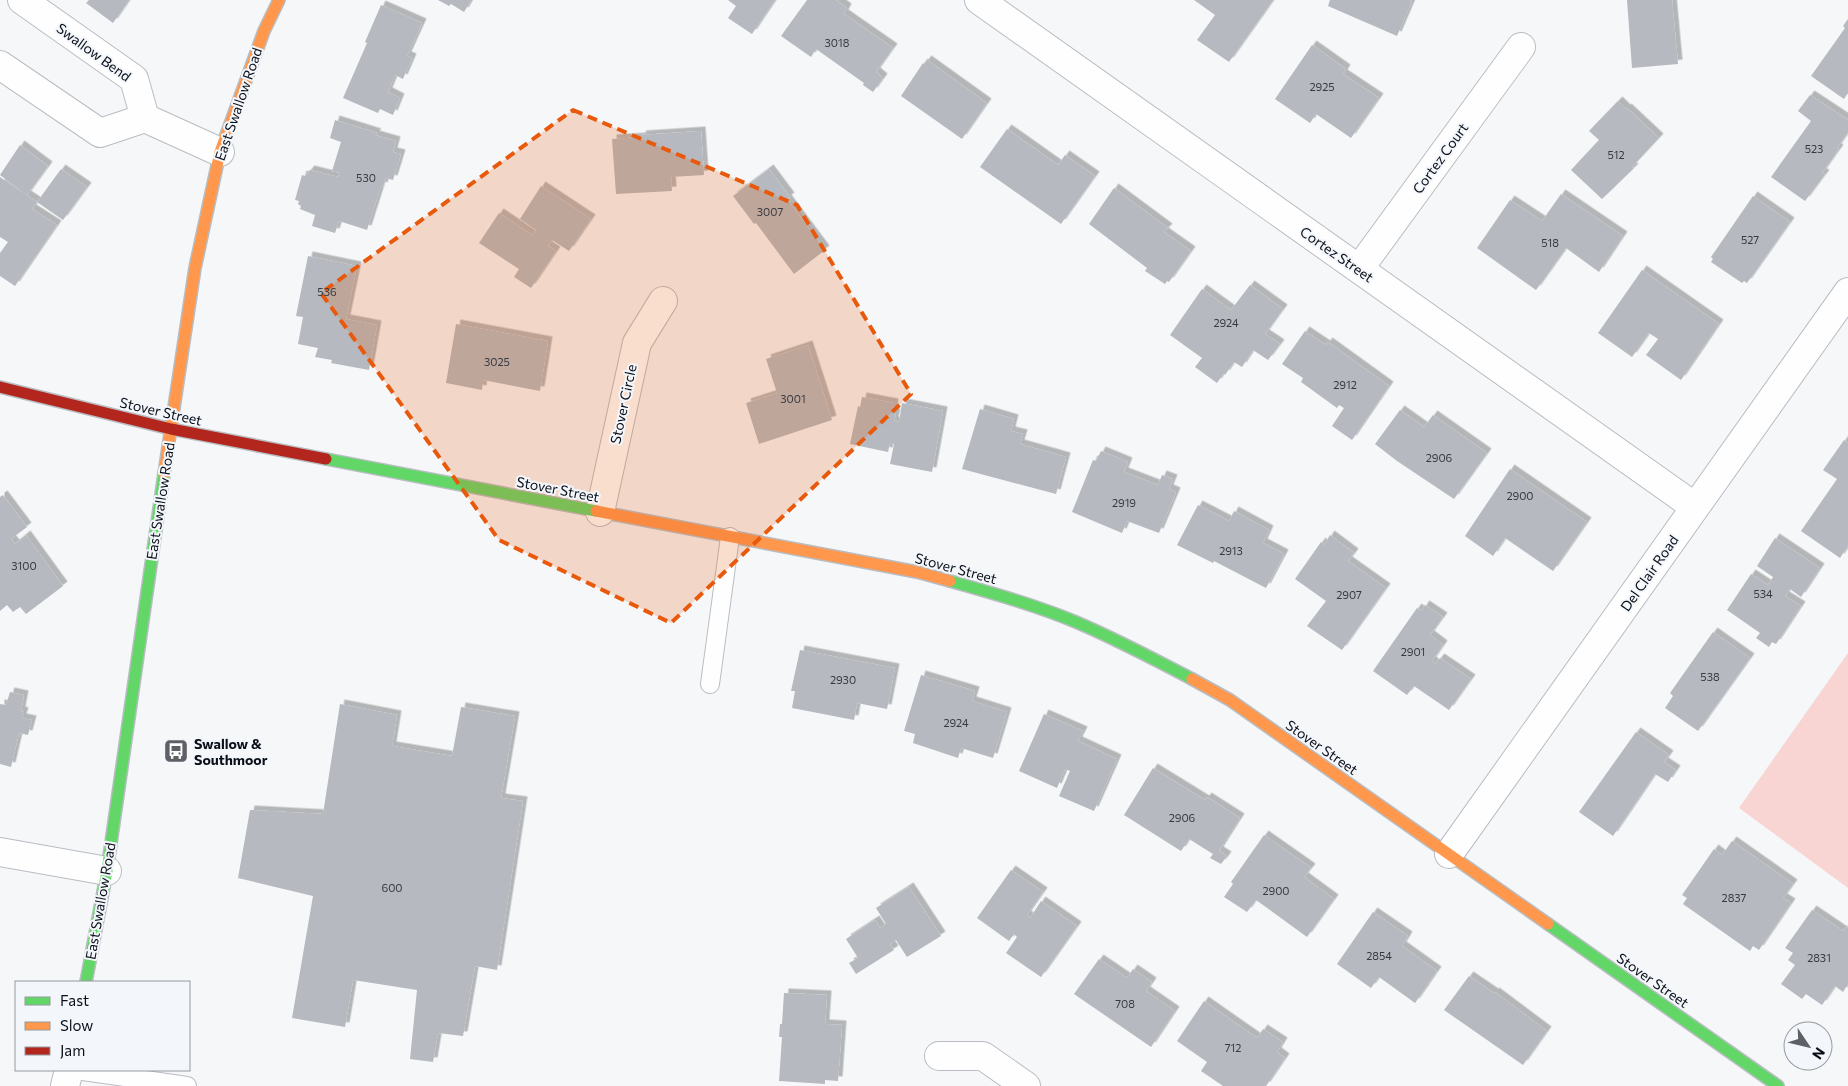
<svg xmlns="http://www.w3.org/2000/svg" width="1848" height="1086" viewBox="0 0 1848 1086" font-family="Commissioner,sans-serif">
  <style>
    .green { fill: #f8d4d2 }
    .building { fill: #b6b9bf; filter: url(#shadow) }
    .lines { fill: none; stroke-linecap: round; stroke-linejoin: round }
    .lane-casing { stroke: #b9bdc2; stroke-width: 20 }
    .street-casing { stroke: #b9bdc2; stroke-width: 30 }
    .fast-casing { stroke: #b9bdc2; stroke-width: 14 }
    .slow-casing { stroke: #b9bdc2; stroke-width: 14 }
    .jam-casing { stroke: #b9bdc2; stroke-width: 14 }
    .lane { stroke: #fefefe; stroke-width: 18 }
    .street { stroke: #fefefe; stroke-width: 28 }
    .fast { stroke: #63d668; stroke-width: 11 }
    .slow { stroke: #ff974d; stroke-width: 11 }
    .jam { stroke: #b3261e; stroke-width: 11 }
    .marked { fill: #e8590c; fill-opacity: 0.2; stroke: #e8590c; stroke-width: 4; stroke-dasharray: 10 6; stroke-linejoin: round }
    .labels { text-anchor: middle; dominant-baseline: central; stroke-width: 4; stroke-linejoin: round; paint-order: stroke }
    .number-label { font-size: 11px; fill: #363a42 }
    .street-label { font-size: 14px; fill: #0b1018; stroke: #f3f6fb }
    .poi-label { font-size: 14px; font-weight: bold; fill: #0b1018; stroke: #f3f6fb; text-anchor: start }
  </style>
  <defs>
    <filter id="shadow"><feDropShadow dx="4.5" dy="-4.5" stdDeviation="0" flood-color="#0004"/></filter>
  </defs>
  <rect width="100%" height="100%" fill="#f5f7f9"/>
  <!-- green -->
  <path class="green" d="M1848,653V888L1739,808Z"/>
  <!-- building -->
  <path class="building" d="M89,0H129L113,23L86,3Z
    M438,0H471L464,12L451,4L449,6Z
    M728,0H775L752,34L728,18L736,6Z
    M807,0H836L847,8L844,14L893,48L876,72L883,78L873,92L863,85L864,83L816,49L811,57L781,36Z
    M1194,0H1273L1229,62L1197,40L1215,15Z
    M1330,0H1409L1412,1L1397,36L1328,6Z
    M1627,0H1672L1678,64L1632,68Z
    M381,5L422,23L407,56L412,58L403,79L395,75L388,92L400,98L393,115L380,109L378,113L343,98L367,43L365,42Z
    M1848,19V93L1844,99L1811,76L1845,28L1843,26Z
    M1312,45L1346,69L1343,74L1379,98L1351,138L1316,114L1310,123L1275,99Z
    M927,60L987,103L962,139L901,96L923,63L924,64Z
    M1810,95L1848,120V132L1837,148L1839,149L1822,173L1825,174L1805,201L1771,177L1811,121L1798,111Z
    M1618,101L1626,109L1627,108L1659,138L1632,167L1634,168L1602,199L1571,170L1599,140L1589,131Z
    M335,120L377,133L375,135L396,141L393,152L401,154L393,180L386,178L383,187L381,186L367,230L339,221L335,233L312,226L315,215L300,209L301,206L298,204L299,201L295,200L302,175L305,176L310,170L338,177L340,173L332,171L341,142L330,138Z
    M1007,129L1058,165L1065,155L1095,176L1061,224L980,167Z
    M701,131L704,175L671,177L672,191L616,194L612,139L642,137L641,135Z
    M20,145L48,166L27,195L0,175Z
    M61,169L87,187L63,220L37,202Z
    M769,169L790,197L787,199L825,250L794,274L756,223L754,224L733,196Z
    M0,177L37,202L32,209L57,225L15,286L0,276V253L8,242L0,237Z
    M541,186L591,219L569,251L552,240L548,246L556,251L531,288L514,277L519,269L479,243L499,213L532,235L536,230L520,219Z
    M1114,188L1168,228L1164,232L1191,251L1169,282L1167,281L1165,284L1145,271L1147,268L1089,224Z
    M1561,194L1623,236L1599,272L1566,248L1536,290L1477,248L1510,200L1542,221Z
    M1753,196L1790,222L1747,283L1744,281L1742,283L1711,262L1713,259L1711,257Z
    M308,256L357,266L346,319L377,325L369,370L331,363L332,360L315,357L318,348L298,344L303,317L296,316Z
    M1642,270L1719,324L1681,380L1646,355L1658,339L1649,333L1632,357L1598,333Z
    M1250,285L1283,309L1265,334L1280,344L1268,360L1253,350L1242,367L1234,362L1225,375L1224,373L1217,383L1195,367L1202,358L1170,335L1202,289L1231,310Z
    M456,324L548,341L540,391L483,380L482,390L446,383Z
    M1305,331L1326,345L1328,342L1389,386L1352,440L1332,426L1344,408L1339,405L1337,408L1301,382L1303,378L1282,364Z
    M808,345L832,420L759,444L746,403L777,393L766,359Z
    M862,397L894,403L893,413H896L894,421L899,422L902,403L943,411L932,472L890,464L894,444L890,443L888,452L850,444L858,406L860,407Z
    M980,409L1014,419L1011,431L1023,434L1020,444L1066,457L1056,494L962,469Z
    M1400,410L1424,427L1433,415L1487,453L1454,499L1397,461L1375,444Z
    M1844,440L1848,443V546L1840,558L1801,531L1837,479L1823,470Z
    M1101,451L1128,462L1124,472L1158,485L1162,475L1173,479L1169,489L1176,492L1159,533L1127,521L1122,533L1072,512L1093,460L1096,461Z
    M1510,469L1587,522L1553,571L1505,538L1493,556L1465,536Z
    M3,495L27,527L11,539L15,544L26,535L63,586L26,614L20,607L13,612L7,605L0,611V497Z
    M1198,505L1229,521L1234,511L1269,530L1263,543L1284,554L1266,588L1214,561L1213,563L1177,545Z
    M1330,535L1354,553L1348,561L1386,588L1342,650L1307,626L1326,601L1295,579L1321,542L1324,545Z
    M1775,538L1820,568L1801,597L1790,589L1785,596L1801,606L1776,644L1772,642L1769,647L1756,638L1760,633L1727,610L1751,574L1768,585L1773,577L1757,566Z
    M1425,605L1443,617L1430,635L1443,645L1432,661L1435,664L1440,658L1471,679L1449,710L1414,686L1407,695L1373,671L1417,608L1421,611Z
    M1713,632L1750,658L1698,731L1665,708L1673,696L1670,693Z
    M800,650L895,668L887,709L857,703L854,720L792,708L795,691H791Z
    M921,675L975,691L972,701L1007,712L993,758L961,748L958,758L913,743L915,734L904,731Z
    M10,692L24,695L21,711L24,712L22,718L32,720L28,735L19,733L11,767L0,764V704L6,705Z
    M340,704L397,715L392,746L452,756L461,707L515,716L501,798L523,801L497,970L475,966L463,1036L438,1033L433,1062L410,1059L417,990L353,980L345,1027L292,1018L313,896L238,878L250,810L323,814Z
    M1044,714L1083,731L1078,741L1117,759L1094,811L1059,796L1070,771L1065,769L1057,788L1019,771Z
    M1636,732L1669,755L1664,762L1676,770L1668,782L1655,774L1613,836L1579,812Z
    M1153,768L1205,800L1207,797L1240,818L1219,851L1227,856L1221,864L1210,858L1213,854L1189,839L1181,851L1124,815Z
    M1264,835L1311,868L1304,877L1334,899L1307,937L1256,900L1247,912L1224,897L1233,884L1231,882Z
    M1732,841L1793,884L1783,898L1791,903L1759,950L1753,946L1750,951L1683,904L1687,898L1682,895L1714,849L1722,855Z
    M1011,870L1043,892L1027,915L1030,918L1041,901L1077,926L1041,977L1006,953L1017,937L1014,934L1009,941L977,918Z
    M909,887L941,936L907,957L896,940L890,944L894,950L856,974L849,963L858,958L846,939L875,920L880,928L886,924L876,908Z
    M1812,910L1843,931L1846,927L1848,928V984L1843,992L1835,986L1822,1005L1806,994L1802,999L1781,984L1795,965L1788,960L1793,953L1785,948Z
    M1373,912L1408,936L1402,946L1437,971L1415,1003L1379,977L1371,988L1337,964Z
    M1099,959L1127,978L1133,969L1152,982L1146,991L1175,1011L1151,1047L1074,994Z
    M1469,976L1494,993L1495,992L1547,1031L1523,1065L1444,1010Z
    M784,993L827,995L825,1024L842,1025L838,1081L825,1080V1084L779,1081L782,1037H779L780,1024H782Z
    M1204,1001L1257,1038L1263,1029L1283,1042L1277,1052L1285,1058L1266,1086H1223L1201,1071L1207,1062L1177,1041Z"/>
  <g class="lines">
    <defs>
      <path id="lane" d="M710,684L730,537
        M76,1070L187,1086"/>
      <path id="street" d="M22,0L134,79L145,118L220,152
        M979,0L1695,507
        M0,65L100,133L145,118
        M1359,269L1521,47
        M600,512L637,343L663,301
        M0,852L107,871
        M1449,854L1848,292
        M939,1056H983L1026,1086
        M65,1086L69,1070"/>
      <path id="fast" d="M326,459L596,511
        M950,581C992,593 1035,605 1076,622C1116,639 1154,659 1192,679
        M1548,924L1778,1086
        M86,982L107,871L164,474"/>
      <path id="slow" d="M164,474L195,268L220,152L264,31L279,0
        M596,511L917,572L950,581
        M1192,679L1230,700L1548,924"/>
      <path id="jam" d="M0,387L171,429L326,459"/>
    </defs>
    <!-- lane casing -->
    <use href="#lane" class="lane-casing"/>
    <!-- street casing -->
    <use href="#street" class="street-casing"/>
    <!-- fast casing -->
    <use href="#fast" class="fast-casing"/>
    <!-- slow casing -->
    <use href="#slow" class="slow-casing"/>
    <!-- jam casing -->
    <use href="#jam" class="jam-casing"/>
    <!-- lane -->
    <use href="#lane" class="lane"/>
    <!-- street -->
    <use href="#street" class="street"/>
    <!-- fast -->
    <use href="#fast" class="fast"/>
    <!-- slow -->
    <use href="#slow" class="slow"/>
    <!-- jam -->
    <use href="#jam" class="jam"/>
  </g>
  <!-- marked area -->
  <path class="marked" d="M573,110L797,205L911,394L671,623L499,540L321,293Z"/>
  <!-- icons -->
  <defs>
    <symbol id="bus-square" viewBox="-11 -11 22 22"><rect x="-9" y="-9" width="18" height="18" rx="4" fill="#5d6167" stroke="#f3f6fb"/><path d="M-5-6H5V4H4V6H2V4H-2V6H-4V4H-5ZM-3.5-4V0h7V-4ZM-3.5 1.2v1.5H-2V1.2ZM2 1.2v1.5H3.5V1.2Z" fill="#fff"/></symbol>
  </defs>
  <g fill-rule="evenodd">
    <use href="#bus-square" x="162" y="737" width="28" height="28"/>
  </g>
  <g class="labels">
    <!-- number labels -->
    <g class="number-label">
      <text x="837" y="42">3018</text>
      <text x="1322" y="86">2925</text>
      <text x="1814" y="148">523</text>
      <text x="1616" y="154">512</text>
      <text x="366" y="177">530</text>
      <text x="770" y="211">3007</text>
      <text x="1750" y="239">527</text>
      <text x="1550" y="242">518</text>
      <text x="327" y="291">536</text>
      <text x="1226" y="322">2924</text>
      <text x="497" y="361">3025</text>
      <text x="1345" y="384">2912</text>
      <text x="793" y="398">3001</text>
      <text x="1439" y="457">2906</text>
      <text x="1520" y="495">2900</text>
      <text x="1124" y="502">2919</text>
      <text x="1231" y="550">2913</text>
      <text x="24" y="565">3100</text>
      <text x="1763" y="593">534</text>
      <text x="1349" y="594">2907</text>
      <text x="1413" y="651">2901</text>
      <text x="1710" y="676">538</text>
      <text x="843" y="679">2930</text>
      <text x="956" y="722">2924</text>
      <text x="1182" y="817">2906</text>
      <text x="392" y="887">600</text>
      <text x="1276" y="890">2900</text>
      <text x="1734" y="897">2837</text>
      <text x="1379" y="955">2854</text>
      <text x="1819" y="957">2831</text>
      <text x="1125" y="1003">708</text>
      <text x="1233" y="1047">712</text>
    </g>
    <!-- street labels -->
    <g class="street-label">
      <text transform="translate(94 52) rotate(36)">Swallow Bend</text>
      <text transform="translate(238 104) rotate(-71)">East Swallow Road</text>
      <text transform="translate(1440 158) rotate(-54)">Cortez Court</text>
      <text transform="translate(1337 254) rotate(35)">Cortez Street</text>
      <text transform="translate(623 404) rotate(-78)">Stover Circle</text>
      <text transform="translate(161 411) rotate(13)">Stover Street</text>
      <text transform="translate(558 489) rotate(11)">Stover Street</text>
      <text transform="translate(160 501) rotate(-81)">East Swallow Road</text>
      <text transform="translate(956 568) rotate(15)">Stover Street</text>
      <text transform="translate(1649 573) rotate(-55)">Del Clair Road</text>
      <text transform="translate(1322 747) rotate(35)">Stover Street</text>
      <text transform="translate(100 901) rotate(-80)">East Swallow Road</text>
      <text transform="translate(1653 980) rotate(35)">Stover Street</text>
    </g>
    <!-- poi labels -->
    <g class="poi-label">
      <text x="194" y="743">Swallow &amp;<tspan x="194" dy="16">Southmoor</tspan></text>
    </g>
  </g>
  <!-- legend -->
  <rect x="15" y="981" width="175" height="90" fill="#f3f6fb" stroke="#969aa0"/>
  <rect x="25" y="997" width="25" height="8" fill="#63d668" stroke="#969aa0"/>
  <text x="60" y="1006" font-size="15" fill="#0b1018">Fast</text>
  <rect x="25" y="1022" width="25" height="8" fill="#ff974d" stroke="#969aa0"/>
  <text x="60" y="1031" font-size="15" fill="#0b1018">Slow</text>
  <rect x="25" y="1047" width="25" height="8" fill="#b3261e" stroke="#969aa0"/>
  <text x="60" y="1056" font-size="15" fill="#0b1018">Jam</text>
  <!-- north arrow -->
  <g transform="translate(1808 1046) rotate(125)"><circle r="24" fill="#f3f6fb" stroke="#969aa0"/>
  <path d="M0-4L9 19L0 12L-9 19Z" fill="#5d6167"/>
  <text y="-8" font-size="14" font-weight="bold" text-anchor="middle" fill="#0b1018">N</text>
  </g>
</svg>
